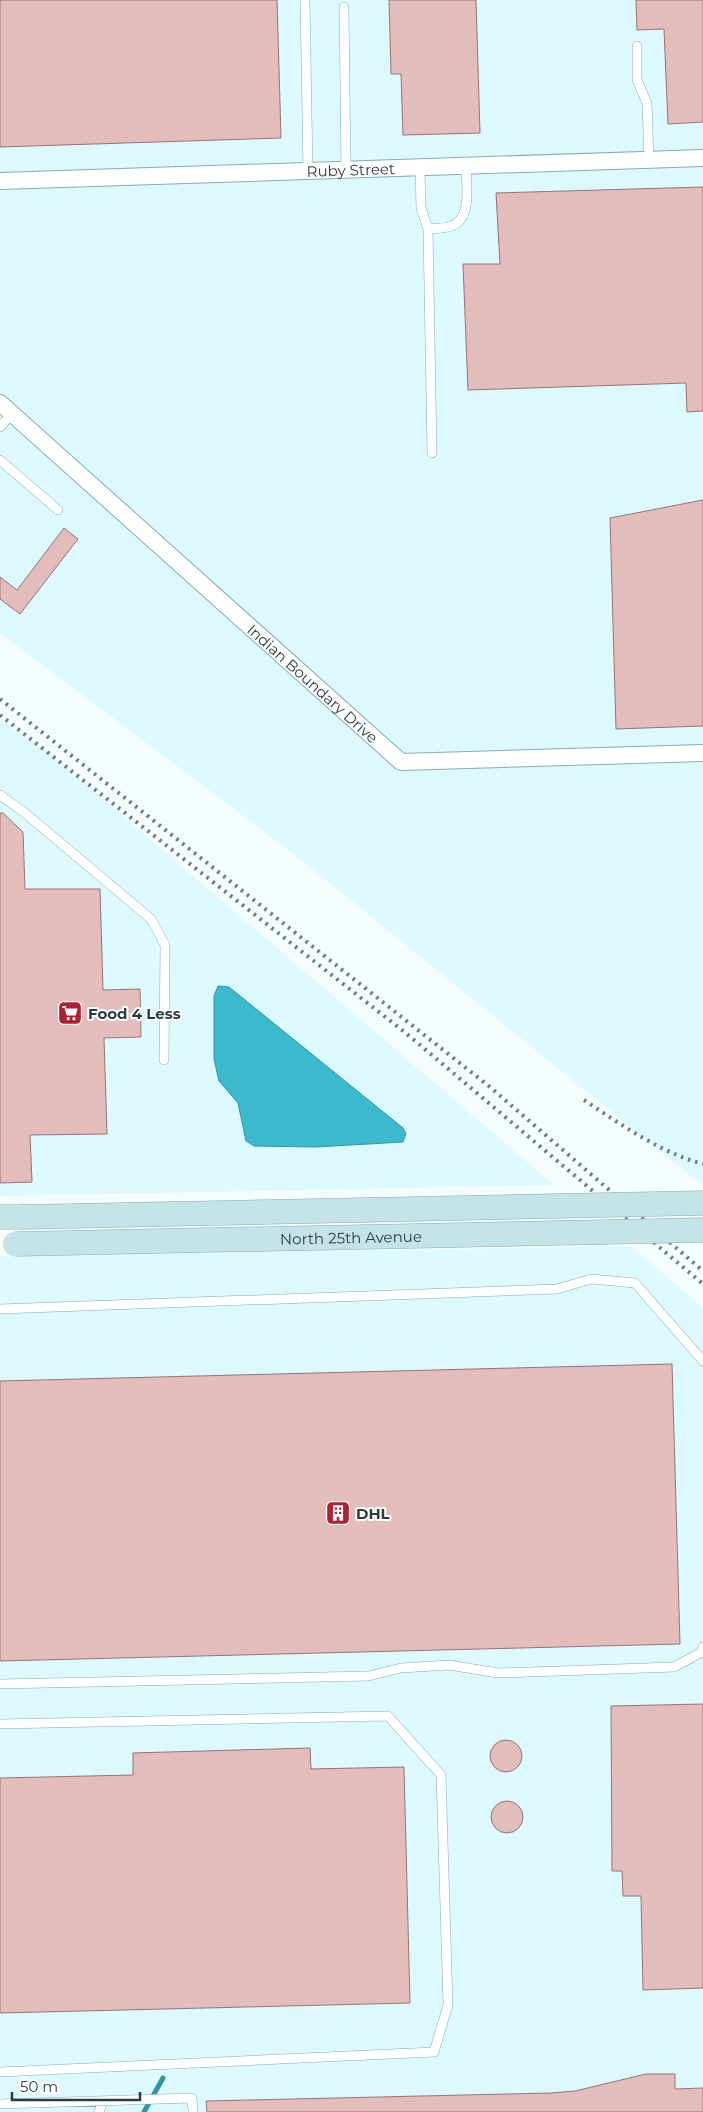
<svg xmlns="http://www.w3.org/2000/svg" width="703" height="2112" viewBox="0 0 703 2112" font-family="Montserrat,sans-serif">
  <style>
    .built { fill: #dbf9fe }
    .water { fill: #3abacc; stroke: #3694a2 }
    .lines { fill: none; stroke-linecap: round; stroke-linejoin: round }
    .stream { stroke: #3694a2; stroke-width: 5 }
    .building { fill: #e3bdbb; stroke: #977473 }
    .lane-casing { stroke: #85adb3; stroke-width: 10 }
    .street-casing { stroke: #85adb3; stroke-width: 18 }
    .secondary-casing { stroke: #85adb3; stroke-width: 25 }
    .lane { stroke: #fff; stroke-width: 9 }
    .street { stroke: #fff; stroke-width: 16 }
    .secondary { stroke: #c3e3e7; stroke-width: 24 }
    .rail { stroke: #6f7d80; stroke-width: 4; stroke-dasharray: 2.5 5; stroke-linecap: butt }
    .secondary-bridge-casing { stroke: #85adb3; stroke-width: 25; stroke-linecap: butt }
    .secondary-bridge { stroke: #c3e3e7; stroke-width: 24 }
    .labels { text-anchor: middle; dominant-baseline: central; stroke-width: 4; stroke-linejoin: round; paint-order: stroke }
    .street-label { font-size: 15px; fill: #2b3c3f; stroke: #fff }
    .poi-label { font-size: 15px; font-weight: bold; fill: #2b3c3f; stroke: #fff; text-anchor: start }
  </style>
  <rect width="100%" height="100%" fill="#f4fcfd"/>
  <!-- built -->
  <path class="built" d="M0,0H703V1186L300,859L0,633Z
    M0,720L47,751L554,1185L0,1196Z
    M631,1246L703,1308V2112H0V1256Z"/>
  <!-- water -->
  <path class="water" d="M218,986L229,987L403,1128L406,1134L403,1142L316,1147L254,1146L246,1141L238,1103L219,1081L214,1059V996Z"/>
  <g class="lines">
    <!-- stream -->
    <path class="stream" d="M144,2112L163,2078"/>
  </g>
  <!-- building -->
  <path class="building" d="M0,0H277L281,138L0,147Z
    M389,0H476L480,133L403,135L401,74H391Z
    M636,0H703V122L668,124L664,29L637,30Z
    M703,187V411L687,412L686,383L468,390L463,264H500L496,193Z
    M703,500V726L616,729L610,518Z
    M64,528L78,539L20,614L0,599V577L17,590Z
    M0,813H3L23,832L25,889H100L103,990L140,989L141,1037L104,1038L107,1134L30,1135L32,1182L0,1183Z
    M672,1364L680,1644L0,1661V1381Z
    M703,1704V1988L643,1990L641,1896H623L622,1871H612L611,1706Z
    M490 1756a16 16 0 1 1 32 0a16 16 0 1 1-32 0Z
    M310,1748L311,1769L404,1767L410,2003L0,2013V1778L133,1775V1753Z
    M491 1817a16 16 0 1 1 32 0a16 16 0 1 1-32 0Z
    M646,2074H675V2089L703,2088V2112H207L206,2101L551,2093L575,2091Z"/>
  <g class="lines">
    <defs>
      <path id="lane" d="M305,0L308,171
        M344,7L346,170
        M637,46V80L647,103L649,160
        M420,167L421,208L428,229L432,453
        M428,229C435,228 444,229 451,226C473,219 466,184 466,166
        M0,427L12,414
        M0,460L58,510
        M0,795L25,813L151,919L165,945L164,1060
        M0,1309L557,1289L591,1279L635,1283L703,1361
        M0,1684L369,1676L401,1668L449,1665L498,1673L674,1667L702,1652L703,1647
        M0,1724L388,1716L441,1775L448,2005L434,2052L0,2072
        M0,2104L192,2098L193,2112
        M99,2112L103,2101"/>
      <g id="street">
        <path id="s1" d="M0,181L703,158"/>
        <path id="s2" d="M0,403L401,762L703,753"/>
      </g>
      <path id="secondary" d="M0,1217H22"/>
    </defs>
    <!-- lane casing -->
    <use href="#lane" class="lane-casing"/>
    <!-- street casing -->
    <use href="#street" class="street-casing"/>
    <!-- secondary casing -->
    <use href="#secondary" class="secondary-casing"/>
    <!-- lane -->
    <use href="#lane" class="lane"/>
    <!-- street -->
    <use href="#street" class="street"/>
    <!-- secondary -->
    <use href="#secondary" class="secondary"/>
    <!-- rail -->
    <path class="rail" d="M0,699L490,1087L703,1271
      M0,715L407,1034L703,1284
      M584,1100C622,1125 659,1152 703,1164"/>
    <defs>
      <g id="secondary-bridge">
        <path d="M22,1217L703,1203"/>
        <path id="s3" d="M15,1244L703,1230"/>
      </g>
    </defs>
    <!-- secondary-bridge casing -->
    <use href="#secondary-bridge" class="secondary-bridge-casing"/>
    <!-- secondary-bridge -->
    <use href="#secondary-bridge" class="secondary-bridge"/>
  </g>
  <!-- icons -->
  <defs>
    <symbol id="supermarket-square" viewBox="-11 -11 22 22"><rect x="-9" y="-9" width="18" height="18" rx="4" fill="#b11f33" stroke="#fff"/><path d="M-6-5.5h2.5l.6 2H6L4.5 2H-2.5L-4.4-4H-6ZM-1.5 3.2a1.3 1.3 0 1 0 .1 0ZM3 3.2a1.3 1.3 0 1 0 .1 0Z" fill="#fff"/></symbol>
    <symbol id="building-square" viewBox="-11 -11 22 22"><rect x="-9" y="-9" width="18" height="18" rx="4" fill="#b11f33" stroke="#fff"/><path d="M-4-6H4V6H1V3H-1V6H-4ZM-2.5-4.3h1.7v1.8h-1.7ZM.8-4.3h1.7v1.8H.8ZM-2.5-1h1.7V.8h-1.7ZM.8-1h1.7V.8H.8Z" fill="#fff"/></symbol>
  </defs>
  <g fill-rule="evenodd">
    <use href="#supermarket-square" x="56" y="999" width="28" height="28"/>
    <use href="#building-square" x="324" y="1499" width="28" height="28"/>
  </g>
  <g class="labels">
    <!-- street labels -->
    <g class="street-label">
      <text stroke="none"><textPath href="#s1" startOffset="351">Ruby Street</textPath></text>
      <text stroke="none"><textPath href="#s2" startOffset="420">Indian Boundary Drive</textPath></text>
      <text stroke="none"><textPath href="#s3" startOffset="336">North 25th Avenue</textPath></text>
    </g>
    <!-- poi labels -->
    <g class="poi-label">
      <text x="88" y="1013">Food 4 Less</text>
      <text x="356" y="1513">DHL</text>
    </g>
  </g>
  <!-- scale -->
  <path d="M12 2092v8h128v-8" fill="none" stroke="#2b3c3f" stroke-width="2.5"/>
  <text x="20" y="2092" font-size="15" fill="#2b3c3f" stroke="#ffffff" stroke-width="4" paint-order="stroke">50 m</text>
</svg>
